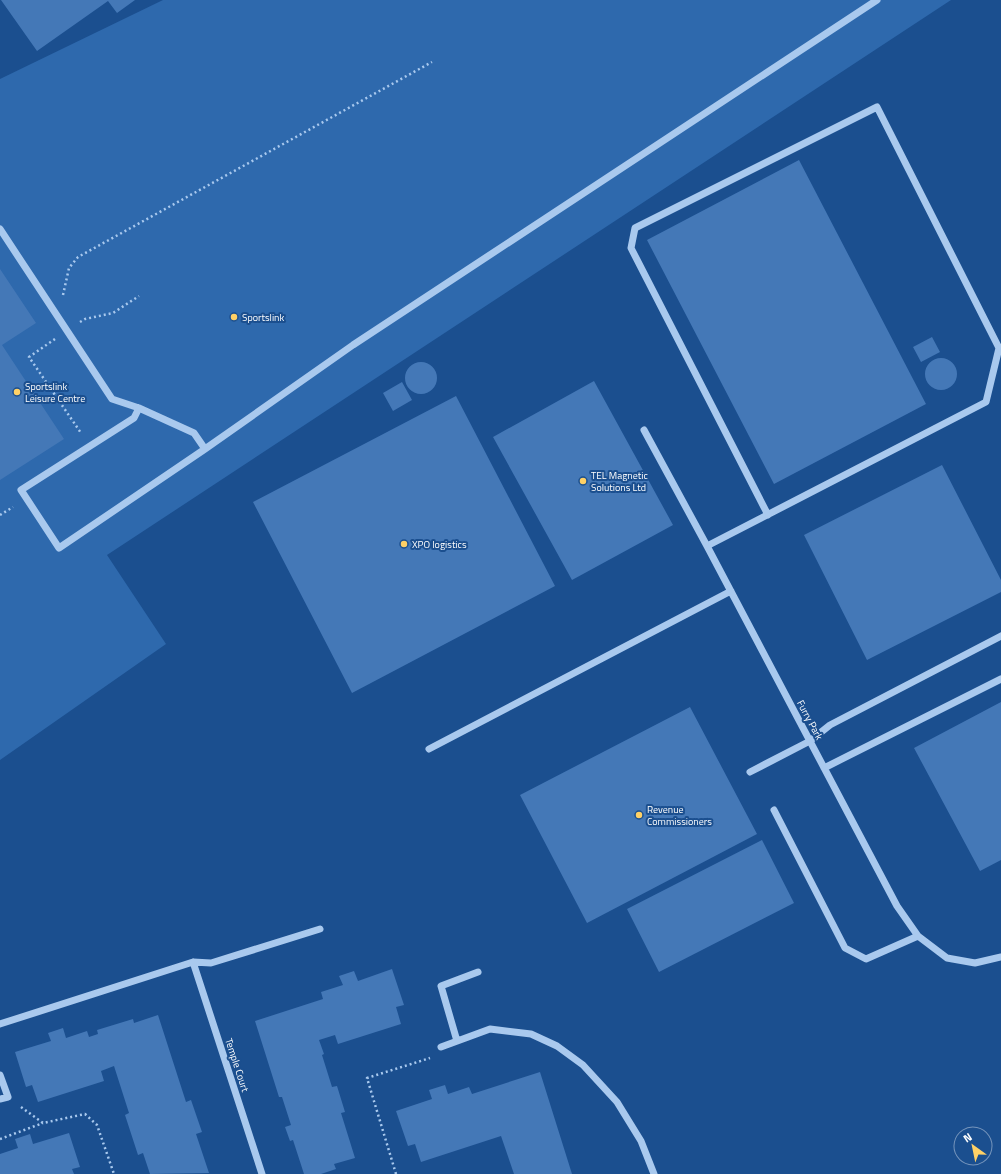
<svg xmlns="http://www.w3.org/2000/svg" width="1001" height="1174" viewBox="0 0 1001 1174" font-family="'Titillium Web',sans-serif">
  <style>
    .green { fill: #2e69ad }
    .building { fill: #4478b7 }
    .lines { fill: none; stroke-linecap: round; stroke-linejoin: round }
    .path { stroke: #a9c9ee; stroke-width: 2.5; stroke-dasharray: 2 3; stroke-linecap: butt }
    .minor { stroke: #a9c9ee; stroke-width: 7 }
    .poi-dot { fill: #ffd166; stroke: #1b4f8f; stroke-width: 1.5 }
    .labels { text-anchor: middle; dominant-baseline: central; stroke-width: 4; stroke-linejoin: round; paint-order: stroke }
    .poi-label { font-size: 10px; fill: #fff; stroke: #1b4f8f; text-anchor: start }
    .street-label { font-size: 10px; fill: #fff; stroke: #1b4f8f }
  </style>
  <rect width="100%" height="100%" fill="#1b4f8f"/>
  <!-- green -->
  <path class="green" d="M163,0H951L107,555L166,644L0,760V79Z"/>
  <!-- building -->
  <path class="building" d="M1,0H135L117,13L108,1L37,51Z
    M799,160L926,404L774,484L647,240Z
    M0,269L36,323L2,345L64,439L0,480Z
    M932,337L940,352L921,362L913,347Z
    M925 374a16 16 0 1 1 32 0a16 16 0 1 1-32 0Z
    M405 378a16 16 0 1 1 32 0a16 16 0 1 1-32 0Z
    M594,381L673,525L572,580L493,437Z
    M402,382L412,400L393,411L383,393Z
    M456,396L555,586L352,693L253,502Z
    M942,465L1001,580V592L867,660L804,535Z
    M1001,702V860L980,871L914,748Z
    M690,707L757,834L587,923L520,795Z
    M762,840L794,903L659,972L627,909Z
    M392,969L404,1005L396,1007L401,1024L338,1044L335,1035L319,1040L324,1054L322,1055L332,1087L337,1086L345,1112L341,1113L355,1158L334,1164L336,1169L321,1174H304L293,1140L290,1141L285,1127L291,1125L282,1097H279L255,1021L323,999L321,992L343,985L339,976L354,971L358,981Z
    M158,1015L186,1102L191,1100L202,1132L196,1134L209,1173L150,1174L143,1153L138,1155L125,1115L129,1113L114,1066L101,1071L104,1081L38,1102L32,1085L26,1087L15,1052L51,1041L48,1033L63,1028L66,1038L87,1031L89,1037L98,1034L97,1030L133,1019L134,1023Z
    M540,1072L572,1174H514L501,1136L421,1162L415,1144L408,1146L396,1111L432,1099L429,1090L445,1085L448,1094L469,1087L472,1094Z
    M69,1133L80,1167L72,1169L74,1174H0V1154L18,1148L15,1139L30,1134L33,1144Z"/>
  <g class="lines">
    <!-- path -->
    <path class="path" d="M63,295L69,268L78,257L432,62
      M80,322L85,319L113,313L139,296
      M55,339L29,357L81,433
      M0,515L13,507
      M21,1107L43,1123L85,1114L97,1125L114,1174
      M0,1139L43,1123
      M396,1174L367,1078L430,1058"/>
    <!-- minor -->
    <path class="minor" d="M0,229L112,399L139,408L194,433L205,449
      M139,408L134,418L21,490L59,548L205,449L353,345L877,0
      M644,430L707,546L897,906L918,936L947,958L975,963L1001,957
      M707,546L986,402L999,348L877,107L635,228L631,248L768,515
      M429,749L731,591
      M824,768L1001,679
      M750,772L810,741L830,725L1001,636
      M774,810L845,948L866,959L918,936
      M193,962L262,1174
      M0,1024L193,962L211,963L320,929
      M457,1041L441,986L478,972
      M441,1047L490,1029L531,1034L557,1046L583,1065L617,1102L641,1141L654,1174
      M0,1075L8,1097L0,1099"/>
  </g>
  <!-- markers -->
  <g class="poi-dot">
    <circle cx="234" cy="317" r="4"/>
    <circle cx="17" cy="392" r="4"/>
    <circle cx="583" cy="481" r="4"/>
    <circle cx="404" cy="544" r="4"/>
    <circle cx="639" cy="815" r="4"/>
  </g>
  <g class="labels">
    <!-- poi labels -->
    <g class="poi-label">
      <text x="242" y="317">Sportslink</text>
      <text x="25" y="386">Sportslink<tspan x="25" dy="12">Leisure Centre</tspan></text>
      <text x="591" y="475">TEL Magnetic<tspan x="591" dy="12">Solutions Ltd</tspan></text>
      <text x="412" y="544">XPO logistics</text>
      <text x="647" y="809">Revenue<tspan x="647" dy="12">Commissioners</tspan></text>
    </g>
    <!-- street labels -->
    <g class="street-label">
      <text transform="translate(810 720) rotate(62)">Furry Park</text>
      <text transform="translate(237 1065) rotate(72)">Temple Court</text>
    </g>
  </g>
  <!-- north arrow -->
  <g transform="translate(973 1146) rotate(327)"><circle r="19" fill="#1b4f8f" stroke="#7695bc"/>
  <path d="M0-3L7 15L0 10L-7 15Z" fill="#ffd166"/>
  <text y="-6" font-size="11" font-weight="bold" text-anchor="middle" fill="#ffffff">N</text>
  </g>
</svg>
